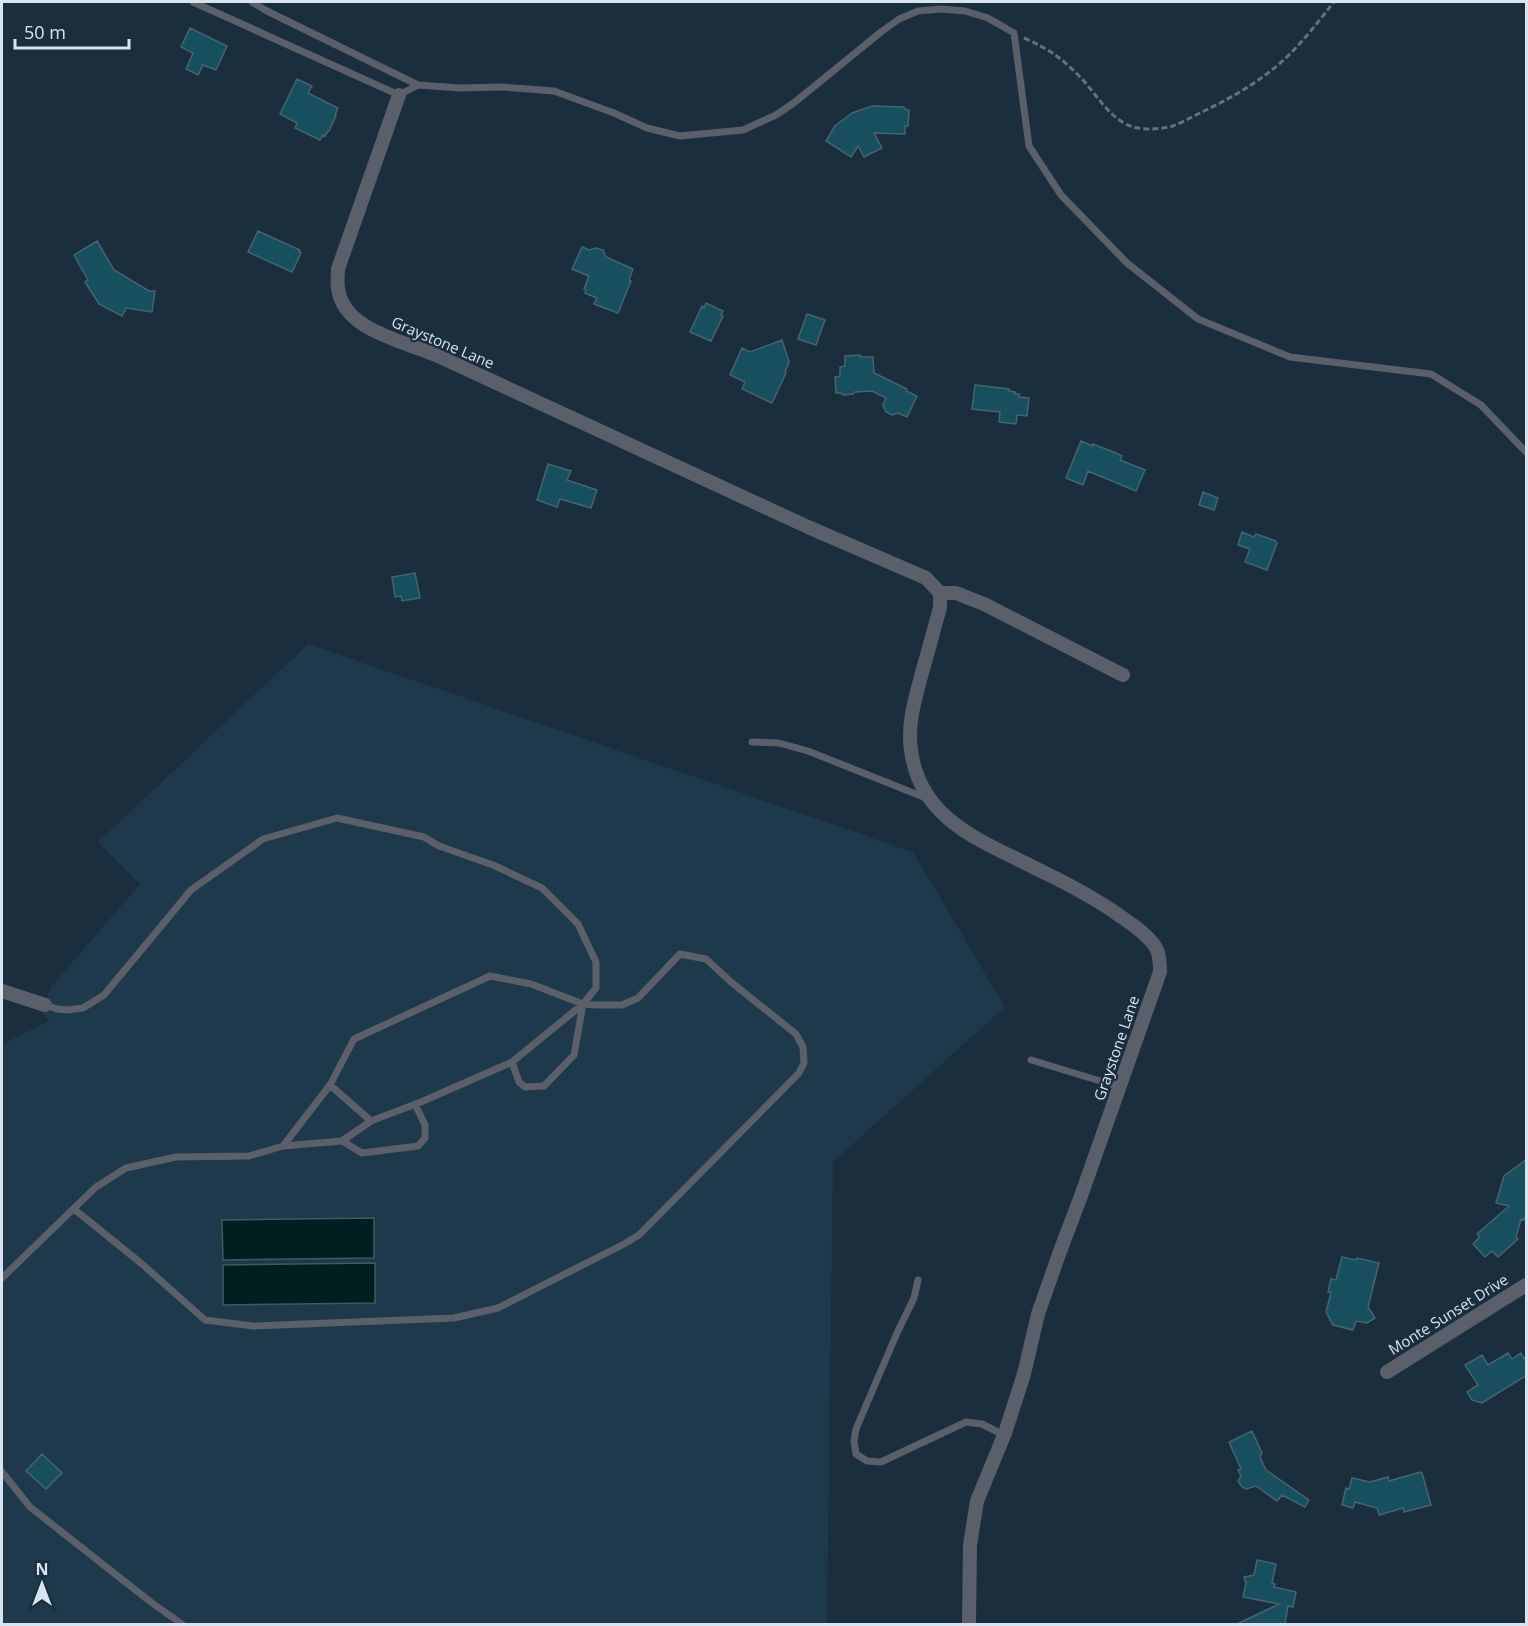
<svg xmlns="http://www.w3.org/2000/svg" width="1528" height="1626" viewBox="0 0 1528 1626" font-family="'Open Sans',sans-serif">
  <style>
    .built { fill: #1e384c }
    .water { fill: #001f20; stroke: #415a5e; stroke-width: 1.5 }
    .building { fill: #184f5f; stroke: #46646f; stroke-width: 1.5 }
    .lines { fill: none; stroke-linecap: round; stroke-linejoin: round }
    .path { stroke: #60717f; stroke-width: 3; stroke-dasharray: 6 3; stroke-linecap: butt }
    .lane { stroke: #5b5f6a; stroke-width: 7 }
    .street { stroke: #5b5f6a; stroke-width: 14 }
    .labels { text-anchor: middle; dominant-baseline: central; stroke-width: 4.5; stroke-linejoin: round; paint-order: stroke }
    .street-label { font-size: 15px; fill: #d8e4ef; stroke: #1a2e3e }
  </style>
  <rect width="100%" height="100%" fill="#1a2e3e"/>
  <!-- built -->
  <path class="built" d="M308,644L913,852L1005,1007L833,1162L827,1624H2V1044L50,1021L42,1013L50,988L140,884L98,842Z"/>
  <!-- water -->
  <path class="water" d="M374,1218V1258L223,1260L222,1220Z
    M375,1263V1303L223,1305V1265Z"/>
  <!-- building -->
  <path class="building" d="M190,28L227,46L216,70L203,65L198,75L186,69L193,53L181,47Z
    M297,79L312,86L308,93L338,108L335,115L336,116L329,131H328L325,136L323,135L320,140L295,128L297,123L280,114Z
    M872,106L904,107V109L909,110L908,126H905V134L874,133L882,148L864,157L858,146L851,157L826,141L835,126L852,113Z
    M258,231L300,250L299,252L301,253L292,272L248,252Z
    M97,241L114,270L149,291H155L152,312L126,308L122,316L99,304L85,282L88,280L74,255Z
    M582,247L589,250L596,248L603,250L606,257L633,269L629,280L631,281L618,313L594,304L597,298L585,293L586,290L584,289L589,276L572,269Z
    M706,303L723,311L721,315L723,316L711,341L690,332L702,306L704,308Z
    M807,314L825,320L816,345L798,339Z
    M782,340L789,362L785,372L786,373L772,403L742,389L745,382L730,375L742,348L750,352Z
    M860,355V357H873L874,373L907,389L906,391L917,396L907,417L898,413L892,415L886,412L883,405L886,398L872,391L855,392L853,394L843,395L841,393H836L835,377L840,376V367L845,366V356Z
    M975,385L1009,389V391L1015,392V394H1019V397L1029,398L1027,416L1017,415L1016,424L999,422L1000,412L972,409Z
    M1081,441L1093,446V444L1116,453L1122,456L1120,460L1145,470L1136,491L1088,471L1083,485L1066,478Z
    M548,464L571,471L567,480L597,490L591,508L560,499L557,507L537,500Z
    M1203,492L1218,498L1214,510L1199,505Z
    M1242,532L1254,537L1256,534L1276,541L1277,543L1267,570L1245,562L1250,549L1238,545Z
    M415,573L420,598L402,601L401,596L395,597L392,577Z
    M1527,1159V1211L1524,1220L1521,1219L1516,1237L1518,1239L1498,1257L1492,1251L1485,1257L1473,1244L1480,1237L1477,1234L1509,1206L1496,1203L1504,1176Z
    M1342,1257L1356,1260L1357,1258L1379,1263L1368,1307L1375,1318L1367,1323L1356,1321L1353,1330L1333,1325L1326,1312L1331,1293L1328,1292L1331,1279L1336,1280Z
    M1508,1353L1512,1359L1521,1353L1527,1363V1375L1482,1403L1472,1400L1467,1392L1478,1385L1465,1365L1482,1355L1488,1365Z
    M1252,1431L1262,1453L1260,1457L1266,1470L1309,1500L1305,1507L1282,1495L1277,1501L1256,1486L1246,1489L1242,1487L1238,1481L1241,1476L1238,1470L1241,1469L1229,1442Z
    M42,1454L62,1473L46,1489L26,1471Z
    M1420,1472L1422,1473L1431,1505L1404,1512L1403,1508L1379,1515L1377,1508L1355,1502L1353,1508L1342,1505L1346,1488L1349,1489L1352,1478L1370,1482L1388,1477L1389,1481Z
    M1257,1560L1276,1564L1272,1583L1275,1584L1274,1587L1296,1592L1293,1607L1288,1606L1285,1624H1237L1279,1604L1243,1597L1246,1583L1244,1577L1254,1575Z"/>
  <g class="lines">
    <!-- path -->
    <path class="path" d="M1024,38C1047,48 1062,58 1080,77C1095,92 1105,112 1124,123C1138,131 1157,130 1173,126C1181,123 1190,118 1198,114C1227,100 1255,85 1279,64C1300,46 1317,23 1334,2"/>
    <!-- lane -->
    <path class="lane" d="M193,2L399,95L418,85
      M252,2L267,11L418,85L460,88L503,87L554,91L614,113L647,128L680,136L743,130L776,115L795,102L881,32L899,19L918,11L941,9L965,11L988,18L1014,33L1029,146L1061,195L1127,263L1198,319L1290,357L1431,374L1481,405L1526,452
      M752,742L779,743L808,751L926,798
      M1031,1060L1120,1087
      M512,1062L519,1082L525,1087L544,1086L574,1055L583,1004
      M330,1085L371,1121
      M342,1141L362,1153L418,1146L425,1138V1125L415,1104
      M74,1209L142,1264L205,1320L253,1326L454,1318L498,1308L624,1244L639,1235L799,1073L804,1063L803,1047L796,1034L731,982L706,959L680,954L638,998L622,1005H596L583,1004L512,1062L421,1102L371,1121L342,1141L283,1146
      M2,1278L96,1187L126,1168L176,1157L249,1156L283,1146L330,1085L354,1039L490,976L531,984L583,1004L596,988V962L578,924L542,888L493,865L439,846L424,837L337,818L263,839L191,890L104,995L83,1008L67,1010L57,1009L45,1005
      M918,1280L914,1298L897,1333L856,1429L854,1441L856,1454L867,1461L881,1462L966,1422L982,1424L1004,1435
      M2,1472L30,1507L152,1603L182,1624"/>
    <!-- street -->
    <path class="street" d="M399,95L338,269C338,275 337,282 338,288C343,331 405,341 438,356L808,527L926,578L940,593V608C934,628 929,649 923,669C916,696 907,722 911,750C920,822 985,842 1041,871C1068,884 1095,898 1120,916C1132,924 1151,937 1157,950C1160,957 1160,964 1160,972L1081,1196L1059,1254L1038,1314L1024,1374L1005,1433L977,1501L970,1545L969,1624
      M940,593H956L984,604L1123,675
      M2,991L45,1005
      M1387,1372L1526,1285"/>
  </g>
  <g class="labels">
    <!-- street labels -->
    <g class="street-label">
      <text transform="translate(443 342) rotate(23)">Graystone Lane</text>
      <text transform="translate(1116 1048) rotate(-71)">Graystone Lane</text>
      <text transform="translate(1448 1314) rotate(-32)">Monte Sunset Drive</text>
    </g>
  </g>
  <!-- border -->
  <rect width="1528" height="1626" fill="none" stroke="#d8e4ef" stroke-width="6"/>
  <!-- north arrow -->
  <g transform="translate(42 1584)" stroke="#1a2e3e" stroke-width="4.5" paint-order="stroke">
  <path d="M0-4.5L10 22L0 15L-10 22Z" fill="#d8e4ef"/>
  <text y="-9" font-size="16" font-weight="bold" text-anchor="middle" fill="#d8e4ef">N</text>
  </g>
  <!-- scale -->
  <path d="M15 39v9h114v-9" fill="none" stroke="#d8e4ef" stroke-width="3"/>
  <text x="24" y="39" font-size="18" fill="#d8e4ef" stroke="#1a2e3e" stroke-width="4.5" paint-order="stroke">50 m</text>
</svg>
